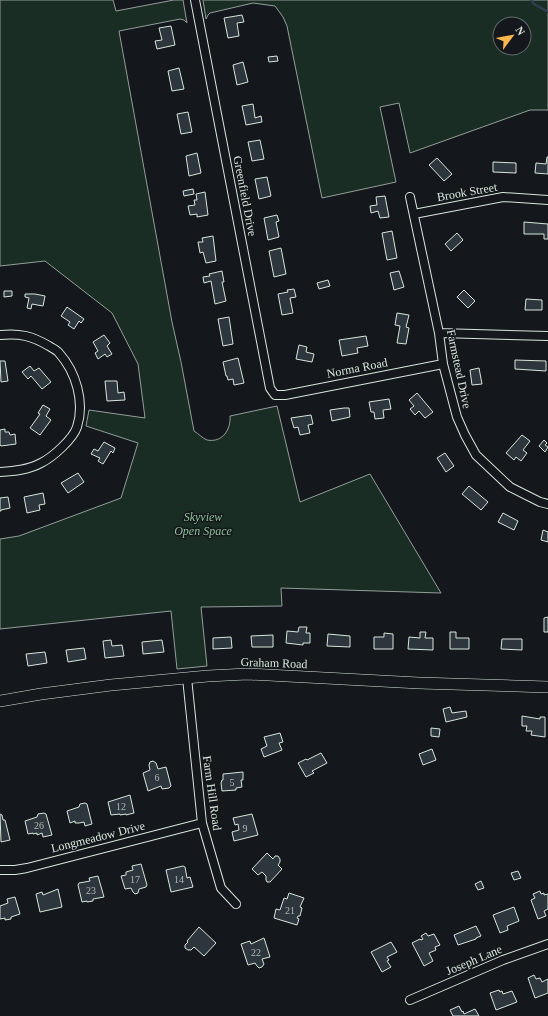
<svg xmlns="http://www.w3.org/2000/svg" width="548" height="1016" viewBox="0 0 548 1016" font-family="Georgia,serif">
  <style>
    .green { fill: #1a2d24; stroke: #939e99; fill-rule: evenodd }
    .lines { fill: none; stroke-linecap: round; stroke-linejoin: round }
    .stream { stroke: #2f3f4d; stroke-width: 2.5 }
    .building { fill: #2c363c; stroke: #d8e6dc }
    .street-casing { stroke: #d8e6dc; stroke-width: 10 }
    .secondary-casing { stroke: #d8e6dc; stroke-width: 12 }
    .street { stroke: #14181c; stroke-width: 8 }
    .secondary { stroke: #14181c; stroke-width: 11 }
    .labels { text-anchor: middle; dominant-baseline: central; stroke-width: 3; stroke-linejoin: round; paint-order: stroke }
    .number-label { font-size: 10px; fill: #adbab4 }
    .street-label { font-size: 12px; fill: #d8e6dc; stroke: #14181c }
    .park-label { font-size: 12px; font-style: italic; fill: #8ac095; stroke: #14181c }
  </style>
  <rect width="100%" height="100%" fill="#14181c"/>
  <!-- green -->
  <path class="green" d="M0,0H113L116,11L174,0H183L187,23L184,20L180,19L119,31L172,322L181,362L194,431C199,434 202,438 207,440C223,443 231,429 230,416L277,406L300,502L370,474L441,593L281,588L282,606L201,607L207,666L177,669L171,611L0,629V539L19,536L121,498L138,443L86,426L89,410L145,418L138,364L112,313L45,261L0,266Z
    M203,0H548V110H530L410,153L399,103L380,107L396,182L322,198L287,26L283,17L275,6L253,3L210,13L208,15L206,19ZM500,24H524V48H500Z"/>
  <g class="lines">
    <!-- stream -->
    <path class="stream" d="M531,0L534,4L548,12"/>
  </g>
  <!-- building -->
  <path class="building" d="M242,15L244,22L237,23L239,36L228,38L224,18Z
    M171,26L175,45L157,49L155,41L162,40L159,28Z
    M277,56L278,61L269,62L268,57Z
    M243,62L248,82L237,85L233,65Z
    M179,68L184,89L172,91L168,71Z
    M253,104L255,118L261,116L262,122L246,125L242,106Z
    M188,112L192,132L181,134L177,114Z
    M260,140L264,159L252,161L248,142Z
    M197,153L201,173L189,176L186,156Z
    M547,157H548V174L535,173L536,163L546,164Z
    M437,158L452,174L444,181L429,165Z
    M493,162L516,163V173L493,172Z
    M267,177L271,196L259,199L255,179Z
    M193,189L194,194L184,196L183,191Z
    M205,192L208,215L197,217V214L190,215L188,206L195,205L194,200H197L196,194Z
    M385,196L389,217L380,218L378,211L371,213L370,206L377,205L376,197Z
    M277,215L279,221L276,222L279,237L268,240L264,218Z
    M524,222L548,224V239H544V234H524Z
    M392,231L397,258L387,260L382,233Z
    M457,233L463,240L451,251L445,244Z
    M213,236L216,261L206,263L203,252L200,253L198,242H203L202,238Z
    M281,248L286,274L274,277L269,251Z
    M222,271L224,282H222L226,301L215,304L211,281L204,283L203,277L210,276L209,274Z
    M399,271L404,287L394,290L390,273Z
    M328,280L330,286L319,289L317,283Z
    M294,289L296,297L290,298L293,313L282,315L278,294L288,292L287,290Z
    M464,290L475,301L468,308L457,297Z
    M4,291H12V296L4,297Z
    M25,294H35L45,296L43,306L32,304L31,309L27,308L29,298L25,297Z
    M526,299L542,300V310H525Z
    M67,307L84,319L81,323L79,321L74,329L68,325L70,322L61,316Z
    M397,313L409,315L406,327L409,328L406,344L397,343L400,326L395,325Z
    M229,317L233,344L223,346L218,319Z
    M104,335L110,343L107,346L112,354L107,357L105,354L98,359L95,353L98,351L93,342Z
    M366,336L368,346L357,348L358,353L342,356L339,340Z
    M299,345L307,347L306,352L314,354L312,362L296,359Z
    M238,358L244,383L234,385L233,379L228,380L227,376H226L223,362Z
    M515,360L546,361V371L515,369Z
    M0,361H5L8,381L1,382Z
    M30,366L34,371L39,368L51,382L42,389L31,376L28,379L22,372Z
    M479,368L482,384L472,385L470,370Z
    M105,381H117L118,393L124,392L125,400L107,401Z
    M417,393L433,412L425,418L419,411L415,415L410,409L414,406L409,400Z
    M389,399L391,409L383,410L384,418L375,419L374,412H371L369,402Z
    M43,405L50,409L46,416L51,420L40,435L30,428L40,414L38,413Z
    M344,408H349L350,417L332,421L330,410Z
    M311,415L313,424L308,425L310,433L300,435L298,427L294,428L291,418Z
    M5,429V432H9L10,435L15,434L16,444L1,446L0,445V430Z
    M522,435L530,441L523,450L527,453L521,461L516,457L514,460L506,453Z
    M544,440L547,443L545,445L548,447L545,452L539,446Z
    M104,442L115,448L113,453L111,451L103,464L98,461L100,458L91,454L94,449L98,451Z
    M445,453L454,466L446,472L437,458Z
    M78,473L84,482L68,493L61,483Z
    M469,486L488,502L481,510L462,494Z
    M43,493L45,504L39,505L40,510L27,513L24,497Z
    M8,497L10,508L1,510V511H0V498Z
    M503,513L518,521L514,530L498,522Z
    M543,530L548,532V542L541,540Z
    M548,617V632H544V618Z
    M299,627H307L306,633H310V643H303V645L286,643L287,631L298,632Z
    M420,632H426L425,638H433V650L408,649L409,637L420,638Z
    M450,632H456V638H469V649H450Z
    M384,633L393,634V649H374V637H384Z
    M328,634L350,636V647L327,646Z
    M273,635V647H252L251,636Z
    M231,637L232,648L213,649V638Z
    M502,639H522V650L501,649Z
    M111,640L112,646L122,645L124,656L105,658L103,641Z
    M162,640L164,652L143,654L142,642Z
    M84,648L86,659L68,662L66,650Z
    M45,652L47,663L28,666L26,654Z
    M450,707L452,713L466,711L467,717L446,722L443,709Z
    M522,716L540,719V717H545V737L531,735L532,731H526L527,726H522Z
    M431,728L440,729L439,737L431,736Z
    M280,733L283,742L279,743L282,750L264,757L261,749L267,746L264,737Z
    M432,749L436,760L423,765L419,754Z
    M321,753L327,763L312,771L314,773L306,777L298,763L306,759L307,760Z
    M153,761L156,763L158,769L166,767L171,786L169,788L162,789L161,786L148,791L143,773L150,770L149,765L150,762Z
    M243,772V780H241L242,787L236,788V790L222,791L221,783L222,780H223V774Z
    M130,795L134,813L126,815V814L120,815V814L111,815L108,802Z
    M85,803L87,804L92,824L85,826L84,822L79,823H75V821L70,823L67,811L79,807L80,804Z
    M44,813L46,814L52,835L43,837L42,833L37,835V833L33,834V833L28,834L25,821L37,817L38,814Z
    M0,814L2,815L3,820H5L10,840L1,842Z
    M252,814L258,835L234,841L232,832L239,830L238,824L235,825L233,818Z
    M267,853L273,859L275,856H278L280,859V862L278,865L282,869L270,882H267L266,880V876L262,872L258,875L252,869Z
    M141,864L147,885L146,887L139,889L138,893L135,894L133,892L131,888L125,889L121,876L126,875V872L133,870L132,866Z
    M183,866L185,867L187,878L190,877L193,887L171,892L166,870Z
    M518,871L521,878L514,880L511,873Z
    M98,876L104,897L93,899V901L87,902V901L82,902L78,885L79,883L90,881L89,878Z
    M481,881L484,888L478,890L475,884Z
    M58,889L62,907L40,912L36,894L42,892L43,895Z
    M540,891L541,894L544,893V895L548,894V909L544,911L546,916L538,919L531,900L535,898L533,894Z
    M289,893L304,898L300,907L302,908L300,916H298L297,918L299,919L297,925L274,918L276,909L280,910L284,898L287,899Z
    M15,897L20,914L11,917V919L5,920V918L0,919V906L8,903L7,899Z
    M514,907L519,921L507,926L508,930L500,933L493,915Z
    M476,926L481,936L476,938V939L458,945L454,935Z
    M199,927L216,943L204,956L194,947L191,950H188L185,948V945L188,942L187,941Z
    M426,933L428,936L434,934L440,945L435,947L436,950L429,953L433,961L424,966L412,943L420,939L421,940L423,939L421,936Z
    M264,938L270,957L262,959L264,964L262,967L259,968L257,966L255,963L248,965L241,944L250,941L251,944Z
    M391,942L397,952L387,957L389,960L387,961L391,967L382,972L371,952Z
    M534,975L536,979L540,978L542,982L548,979V993L535,998L528,978Z
    M499,990L500,992L502,991L503,994L512,991L517,1002L496,1010L490,993Z
    M459,1006L462,1012L463,1011L464,1014L475,1009L479,1016H453L450,1010Z"/>
  <g class="lines">
    <defs>
      <path id="street" d="M195,0L270,388L275,395H285L443,364
        M410,197L439,333L443,364L457,417L465,435L476,455L510,487L540,502L548,504
        M414,214L503,197L548,200
        M439,333L548,336
        M0,335C20,333 32,336 49,346C52,348 57,350 59,353C76,372 85,402 77,427C73,439 53,457 41,463C28,470 14,471 0,472
        M187,678L202,823L221,888L236,904
        M0,870H15L27,868L202,823
        M410,1000L503,960L548,944"/>
      <path id="secondary" d="M0,701L41,694L111,685L208,676L247,674L419,683L548,687"/>
    </defs>
    <!-- street casing -->
    <use href="#street" class="street-casing"/>
    <!-- secondary casing -->
    <use href="#secondary" class="secondary-casing"/>
    <!-- street -->
    <use href="#street" class="street"/>
    <!-- secondary -->
    <use href="#secondary" class="secondary"/>
  </g>
  <g class="labels">
    <!-- number labels -->
    <g class="number-label">
      <text x="157" y="777">6</text>
      <text x="232" y="782">5</text>
      <text x="121" y="806">12</text>
      <text x="39" y="825">26</text>
      <text x="245" y="828">9</text>
      <text x="135" y="879">17</text>
      <text x="179" y="879">14</text>
      <text x="91" y="890">23</text>
      <text x="290" y="910">21</text>
      <text x="256" y="952">22</text>
    </g>
    <!-- street labels -->
    <g class="street-label">
      <text transform="translate(467 192) rotate(-10)">Brook Street</text>
      <text transform="translate(245 196) rotate(79)">Greenfield Drive</text>
      <text transform="translate(357 368) rotate(-11)">Norma Road</text>
      <text transform="translate(459 369) rotate(78)">Farmstead Drive</text>
      <text transform="translate(274 663) rotate(2)">Graham Road</text>
      <text transform="translate(212 793) rotate(82)">Farm Hill Road</text>
      <text transform="translate(98 837) rotate(-14)">Longmeadow Drive</text>
      <text transform="translate(474 960) rotate(-23)">Joseph Lane</text>
    </g>
    <!-- park labels -->
    <g class="park-label">
      <text x="203" y="517">Skyview<tspan x="203" dy="14">Open Space</tspan></text>
    </g>
  </g>
  <!-- north arrow -->
  <g transform="translate(512 36) rotate(58)"><circle r="19" fill="#14181c" stroke="#626a69"/>
  <path d="M0-3L7 15L0 10L-7 15Z" fill="#ffb74d"/>
  <text y="-6" font-size="11" font-weight="bold" text-anchor="middle" fill="#d8e6dc">N</text>
  </g>
</svg>
